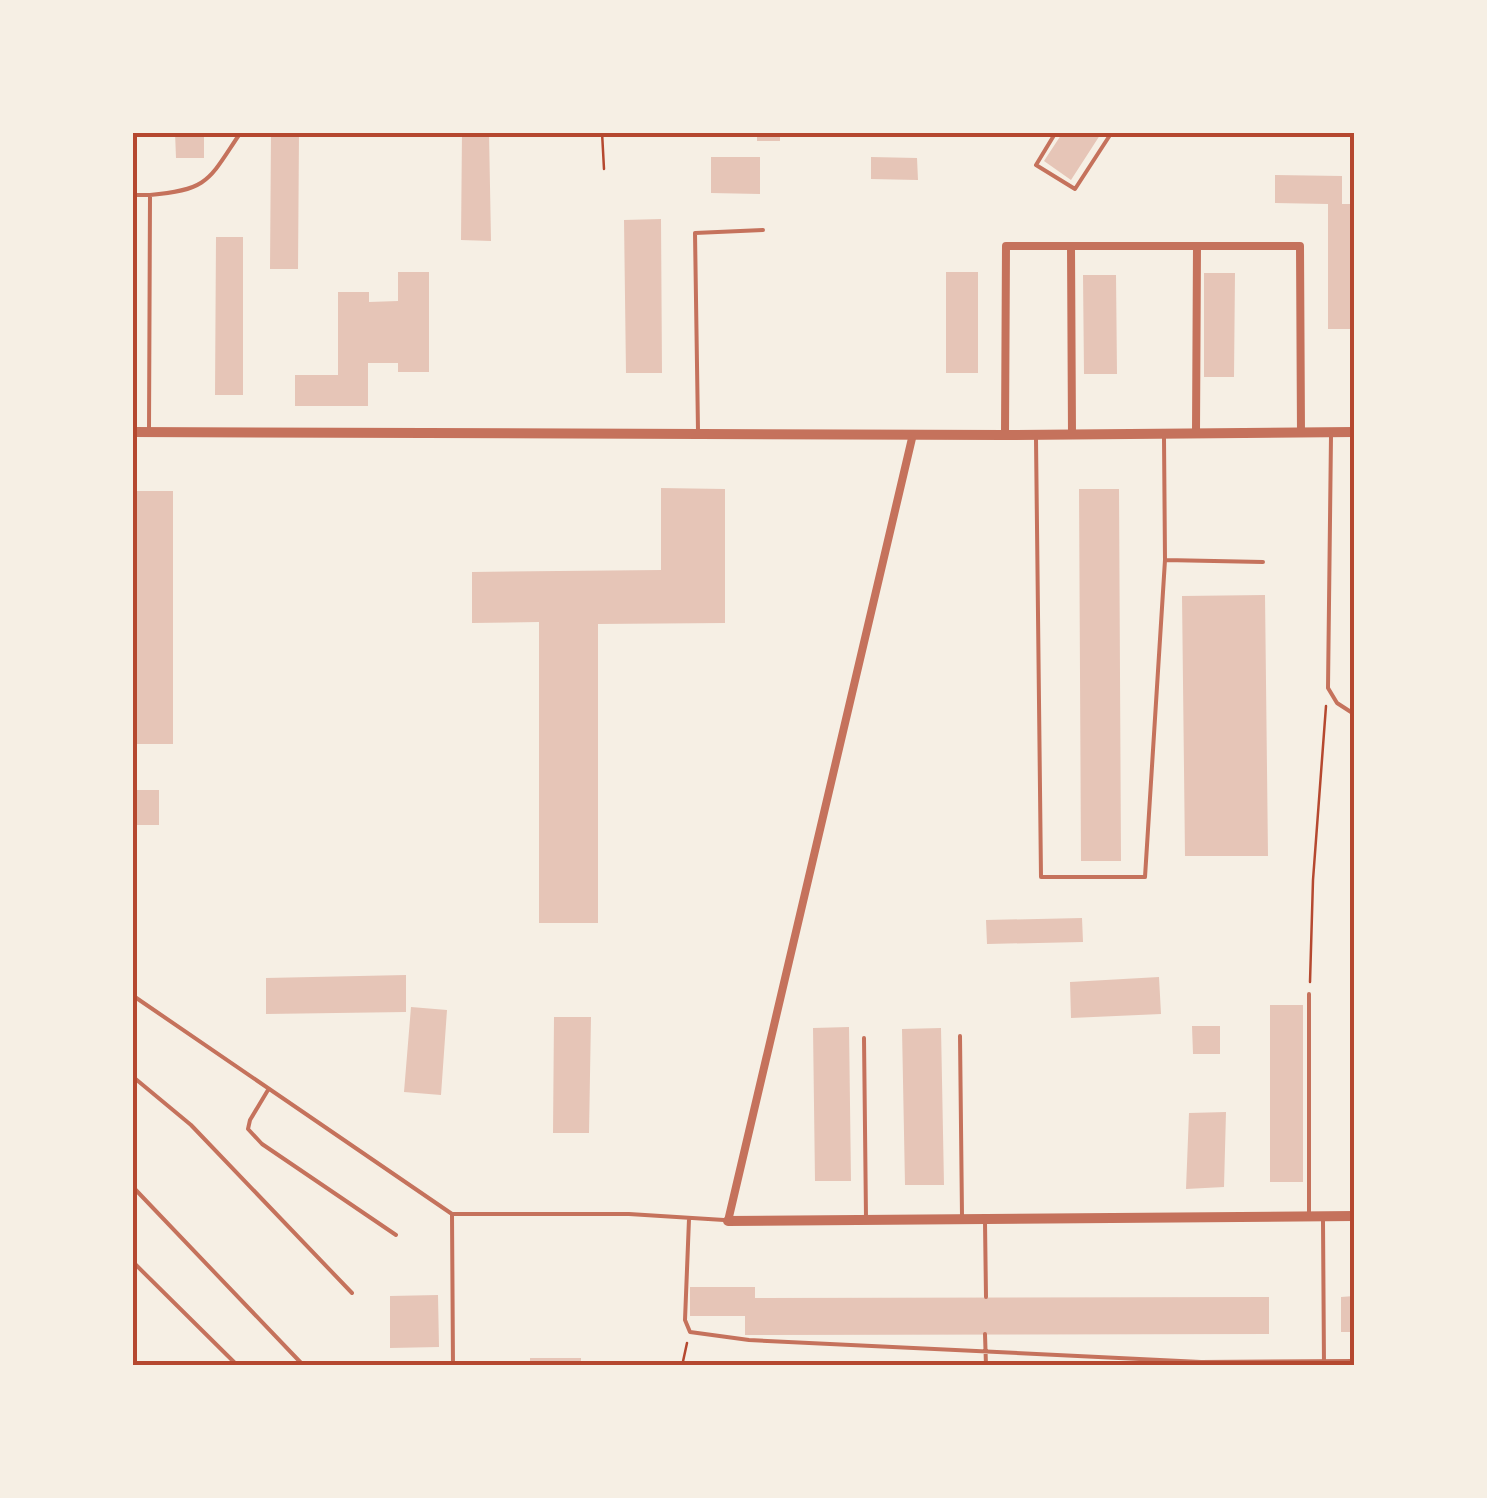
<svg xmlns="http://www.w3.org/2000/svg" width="1487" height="1498" viewBox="0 0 1487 1498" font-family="Arial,sans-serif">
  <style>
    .building { fill: #e6c5b7 }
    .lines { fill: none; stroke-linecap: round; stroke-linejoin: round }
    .path { stroke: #b5482f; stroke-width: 2.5 }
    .service { stroke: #c5725c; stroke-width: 4 }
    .minor { stroke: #c5725c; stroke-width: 8 }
    .tertiary { stroke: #c5725c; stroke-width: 10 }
    .neatline { fill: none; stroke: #b5482f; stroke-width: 4 }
  </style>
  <rect width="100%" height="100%" fill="#f6efe4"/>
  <!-- building -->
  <path class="building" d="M175,132H204V158H176Z
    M462,132H489L491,241L461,240Z
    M757,132H780V141H757Z
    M1063,132H1102L1071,180L1044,161Z
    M271,134H299L298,269H270Z
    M711,157H760V194L711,193Z
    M871,157L917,158L918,180L871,179Z
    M1275,175L1342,176V204H1354V329H1328V204L1275,203Z
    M661,219L662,373H626L624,220Z
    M216,237H243V395H215Z
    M398,272H429V372H398V363H368V406H295V375H338V292H369V302L398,301Z
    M946,272H978V373H946Z
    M1204,273H1235L1234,377H1204Z
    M1083,275H1116L1117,374H1084Z
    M661,488L725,489V623L598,624V923H539V622L472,623V572L661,570Z
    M1079,489H1119L1121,861H1081Z
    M132,491H173V744H132Z
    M1265,595L1268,856H1185L1182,596Z
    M132,790H159V825H132Z
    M1082,918L1083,942L987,944L986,920Z
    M406,975V1012L266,1014V978Z
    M1159,977L1161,1014L1071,1018L1070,982Z
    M1270,1005H1303V1182H1270Z
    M411,1007L447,1010L441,1095L404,1092Z
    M554,1017H591L589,1133H553Z
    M1192,1026H1220V1054H1193Z
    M849,1027L851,1181H815L813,1028Z
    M941,1028L944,1185H905L902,1029Z
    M1226,1112L1224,1187L1186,1189L1189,1113Z
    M690,1287H755V1298L1269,1297V1334L745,1335V1316H690Z
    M438,1295L439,1347L390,1348V1296Z
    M1354,1296V1332H1341V1297Z
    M530,1358H581V1366H530Z"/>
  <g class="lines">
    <!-- path -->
    <path class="path" d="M602,132L604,169
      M1310,982L1313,880L1326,706
      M682,1366L687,1343"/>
    <!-- service -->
    <path class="service" d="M1056,132L1036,165L1075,189L1112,132
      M132,195H150L149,431
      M150,195C210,190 209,179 241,132
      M698,430L695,233L763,230
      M1331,436L1328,688L1337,703L1354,714
      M1164,438L1165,560L1263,562
      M1036,439L1041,877H1145L1165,560
      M132,995L452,1214
      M960,1036L962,1216
      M864,1038L866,1218
      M132,1076L191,1125L352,1293
      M268,1090L250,1120L248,1129L262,1144L396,1235
      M132,1186L304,1366
      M1309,1216V994
      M689,1219L685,1320L690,1332L749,1340L1201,1362L1354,1361
      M1323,1221L1324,1366
      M985,1222L986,1297
      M132,1261L238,1366
      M985,1334L986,1366
      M453,1366L452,1214H629L724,1220"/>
    <!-- minor -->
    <path class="minor" d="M1071,246L1072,434
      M1196,433L1197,246
      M1005,435L1006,246H1300L1301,433
      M728,1221L913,434"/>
    <!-- tertiary -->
    <path class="tertiary" d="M132,432L1005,435L1354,432
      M728,1221L1354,1216"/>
  </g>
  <!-- border -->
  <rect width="1487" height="1498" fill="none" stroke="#f6efe4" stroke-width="270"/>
  <rect x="135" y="135" width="1217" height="1228" class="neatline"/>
</svg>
